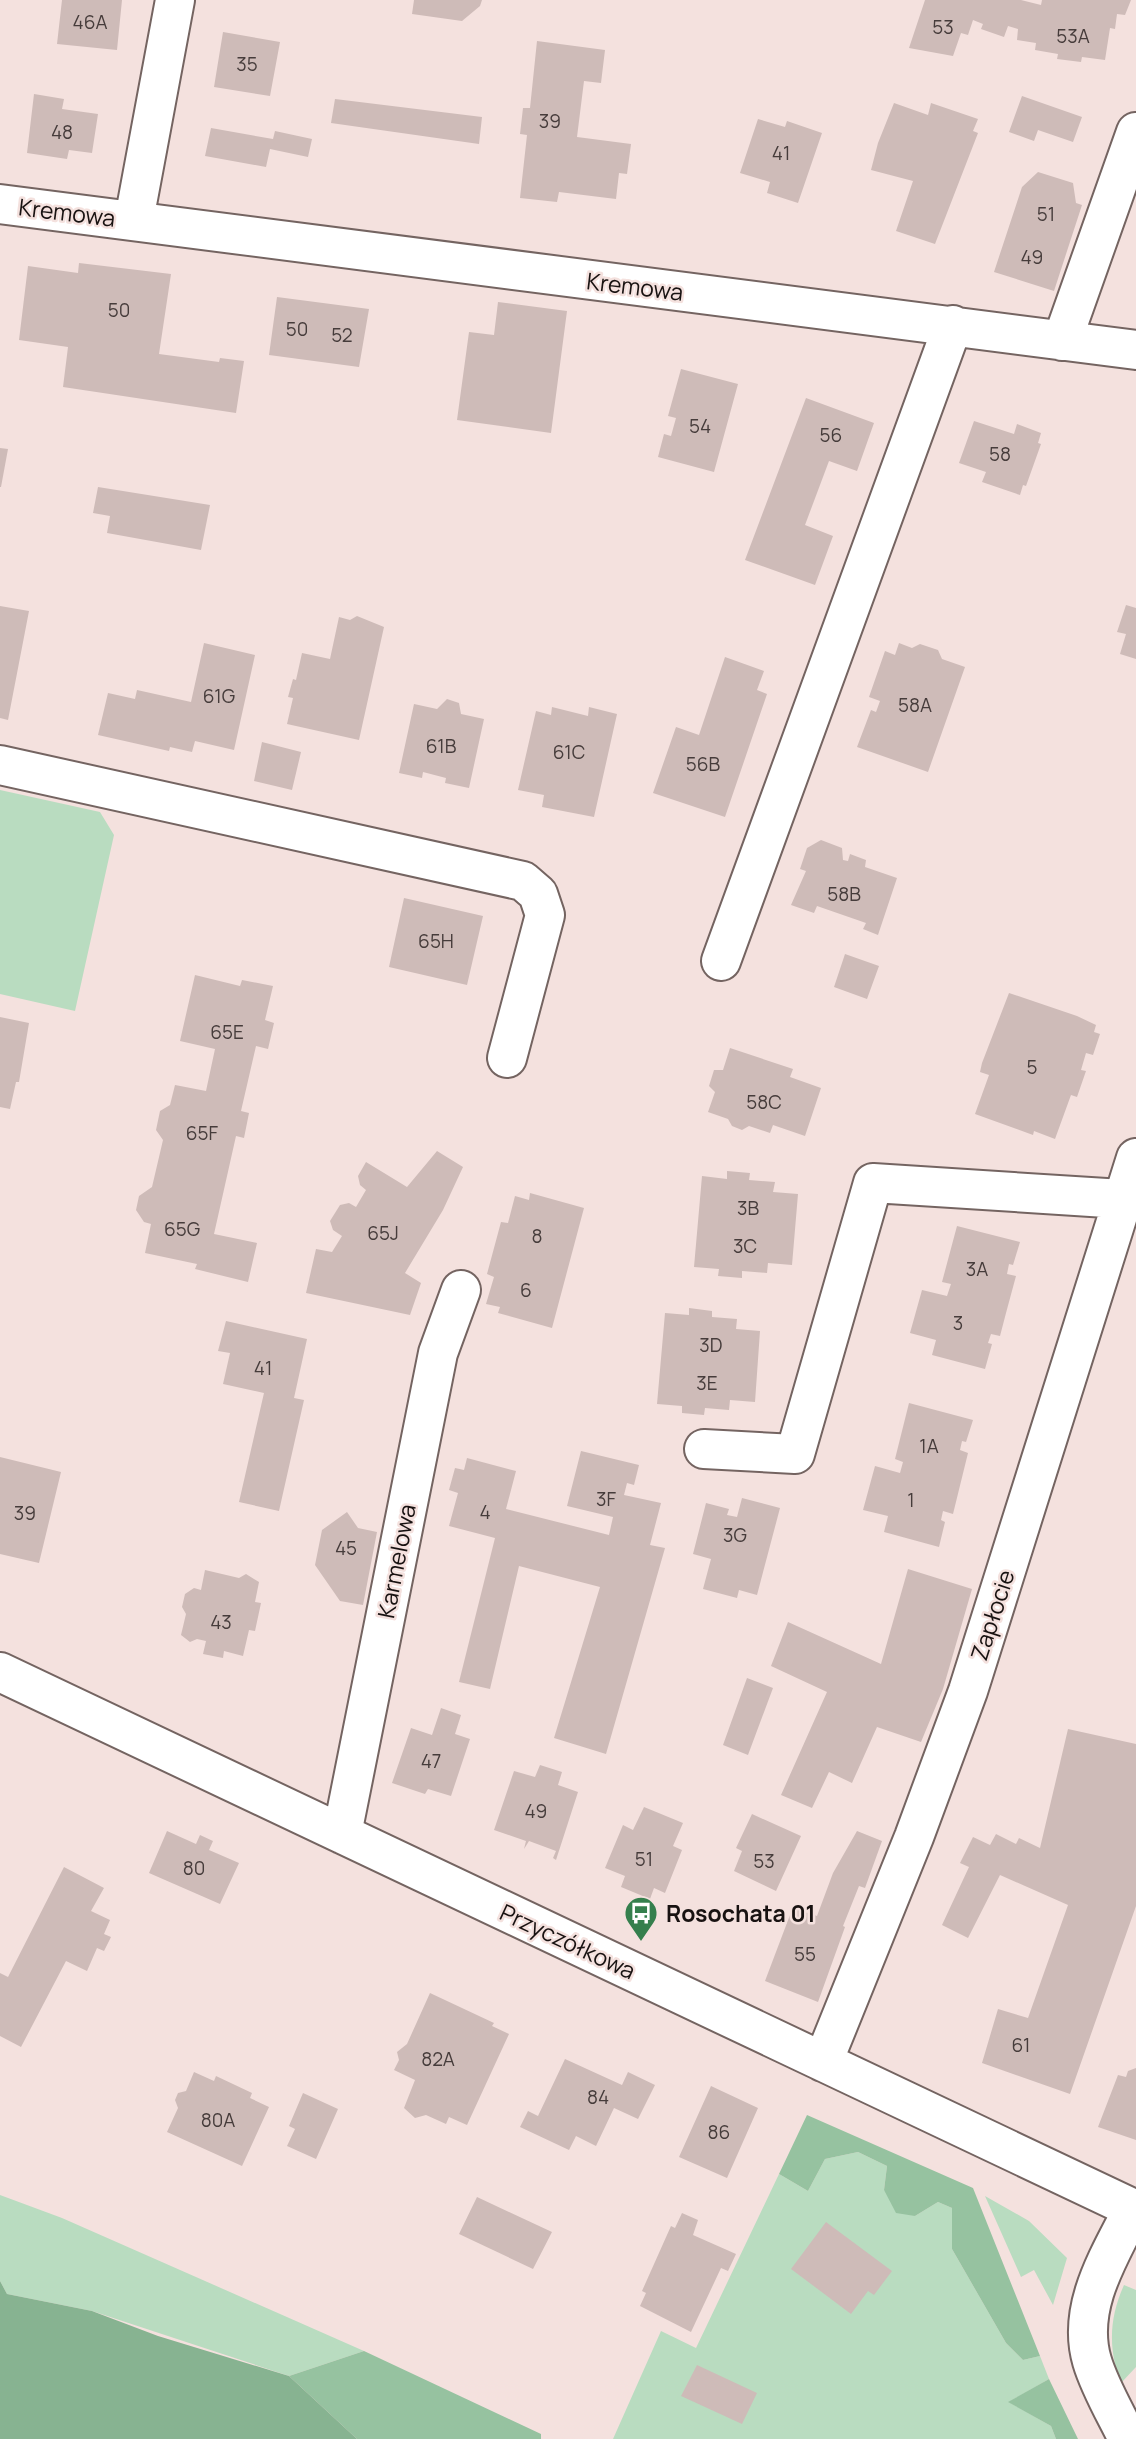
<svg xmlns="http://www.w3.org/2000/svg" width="1136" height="2439" viewBox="0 0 1136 2439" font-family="Manrope,sans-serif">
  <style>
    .green { fill: #b9dcc0 }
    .forest { fill: #96c2a0 }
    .water { fill: #87b391 }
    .building { fill: #cebbb8 }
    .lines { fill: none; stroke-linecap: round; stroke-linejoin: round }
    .minor-casing { stroke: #746461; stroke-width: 42 }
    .minor { stroke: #fff; stroke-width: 38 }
    .labels { text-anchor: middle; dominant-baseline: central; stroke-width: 5; stroke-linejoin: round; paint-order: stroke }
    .number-label { font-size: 19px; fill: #463c3b }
    .street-label { font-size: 23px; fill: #181211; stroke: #f4e1de }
    .poi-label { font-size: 23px; font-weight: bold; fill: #181211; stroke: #f4e1de; text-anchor: start }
  </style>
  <rect width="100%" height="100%" fill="#f4e1de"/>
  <!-- green -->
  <path class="green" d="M0,790L100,812L114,835L75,1011L0,994Z
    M858,2152L887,2166L884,2190L915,2216L938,2202L952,2208V2249L1006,2343L1023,2360L1040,2356L1049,2379L1009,2402L1051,2426L1056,2439H613L661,2331L696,2348L779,2174L808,2191L825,2159Z
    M0,2195L62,2218L364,2351L289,2376L92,2311L7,2294L0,2281Z
    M985,2196L1029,2221L1067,2258L1053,2305L1034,2270L1021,2277Z
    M1124,2285L1136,2290V2367L1121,2383C1108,2350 1109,2318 1124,2285Z"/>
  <!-- forest -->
  <path class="forest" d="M807,2115L973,2188L1040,2356L1023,2360L1006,2343L952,2249V2208L938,2202L915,2216L896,2213L884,2190L887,2166L858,2152L825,2159L808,2191L779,2174Z
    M364,2351L541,2434V2439H357L289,2376Z
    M1049,2379L1078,2439H1056L1051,2426L1008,2402Z"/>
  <!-- water -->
  <path class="water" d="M0,2281L7,2294L92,2311L158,2336L289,2376L357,2439H0Z"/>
  <!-- building -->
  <path class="building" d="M62,0H122L117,50L57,44Z
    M414,0H482L480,6L462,21L412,14Z
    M925,0H1021L1041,5L1042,0H1131L1125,15L1117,14L1115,29L1110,28L1105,60L1082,57L1081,62L1057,59L1058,54L1035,50L1036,43L1017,40L1018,29L1008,26L1004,37L981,29L983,24L973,20L968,35L961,33L953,56L909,48Z
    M223,32L280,42L270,96L214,87Z
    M537,41L605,50L601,83L584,81L577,137L631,144L627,174L619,173L616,199L559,192L557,202L520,198L527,135L520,134L523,108H530Z
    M34,94L64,99L62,109L98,114L92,153L69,150L67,159L27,153Z
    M1022,96L1082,117L1073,142L1038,130L1034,141L1009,132Z
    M335,99L482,117L479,144L331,123Z
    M894,103L928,115L931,103L978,119L973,131L978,133L935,244L896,231L913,181L871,170L878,143Z
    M758,119L785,127L787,121L822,133L798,203L767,193L770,182L740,173Z
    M211,128L273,139L275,131L312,139L308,157L270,149L266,167L205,156Z
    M1038,172L1073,183L1076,203L1082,205L1054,291L994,272L1022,187Z
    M79,263L171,274L159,354L219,362L220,358L244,361L236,413L63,387L68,347L19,340L28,266L78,273Z
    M277,297L369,309L359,367L269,355Z
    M498,302L567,311L551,433L457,420L469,332L494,335Z
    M681,369L738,384L714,472L658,457L664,434L671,436L676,418L668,416Z
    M806,398L874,423L857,471L829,461L805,525L833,536L815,585L745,560Z
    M974,421L1014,434L1017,424L1041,433L1038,443L1041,444L1026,486L1023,485L1020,495L982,482L986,472L959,463Z
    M0,448L8,449L1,487H0Z
    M98,487L210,505L201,550L107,533L110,516L93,513Z
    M1126,605L1136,608V659L1120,654L1126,634L1117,632Z
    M0,606L29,611L8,720L0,718Z
    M357,616L384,627L359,740L287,724L293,698L288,697L293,679L296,680L302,653L330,659L339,617L350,620Z
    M204,643L255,655L234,750L195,741L192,752L170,747L169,751L98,735L108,693L135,699L137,690L191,702Z
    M899,643L912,648L920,644L938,650L942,659L965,667L928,772L857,747L871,710L876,712L880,701L869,697L885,651L895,655Z
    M725,657L764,671L757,690L767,694L725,817L653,793L676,727L699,735Z
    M447,699L459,703L461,714L484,719L469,788L445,783L446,778L423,772L422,778L399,773L414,704L437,709Z
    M552,707L588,716L589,707L617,714L594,817L542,807L544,795L518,790L536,711L551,715Z
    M262,742L301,752L292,790L254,781Z
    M821,840L842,848L843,860L848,861L850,854L866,860L865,867L897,878L878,935L863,929L866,923L817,906L814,913L791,905L806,871L800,869L807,848Z
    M404,898L483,916L467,985L389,967Z
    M845,954L879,966L867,999L834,987Z
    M195,975L240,986L242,980L273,986L265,1020L274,1023L268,1049L256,1046L241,1111L249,1113L244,1138L236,1136L214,1234L257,1243L248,1282L195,1269L197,1264L145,1253L151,1224L144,1222L136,1210L139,1196L152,1187L163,1140L156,1130L160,1111L170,1105L175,1085L206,1091L215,1049L180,1041Z
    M1009,993L1077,1016L1096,1025L1094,1032L1100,1034L1093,1055L1086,1053L1081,1070L1086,1071L1077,1097L1071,1095L1055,1139L1034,1131L1033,1135L975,1114L989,1075L980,1072L982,1063Z
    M0,1017L29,1023L19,1082H16L10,1109L0,1107Z
    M730,1048L793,1069L790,1077L821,1088L805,1136L773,1125L770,1133L749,1126L742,1130L732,1126L728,1119L708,1112L715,1092L709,1086L714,1070H723Z
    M437,1151L463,1167L443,1210L405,1273L421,1283L410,1315L306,1293L316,1249L332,1252L342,1236L333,1230L330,1221L340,1205L349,1203L356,1207L366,1190L360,1185L358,1176L366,1162L407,1187Z
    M727,1171L750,1173L749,1180L775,1182L773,1192L798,1194L792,1265L768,1263L767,1273L742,1271V1278L718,1276L719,1269L694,1267L702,1176L727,1179Z
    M530,1193L584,1208L552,1328L498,1313L500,1307L486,1304L494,1277L487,1274L501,1222L508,1223L515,1196L529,1200Z
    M957,1226L1020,1242L1013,1265L1009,1264L1007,1274L1016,1276L1006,1313L1000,1336L991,1334L988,1343L992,1344L985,1369L932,1355L936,1340L910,1333L922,1290L947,1296L951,1284L942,1282Z
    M689,1308L712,1311V1317L737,1319L736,1329L760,1331L755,1402L730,1400L729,1410L705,1408L704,1415L682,1413V1406L657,1404L665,1313L689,1315Z
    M226,1321L307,1339L294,1398L304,1400L279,1511L239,1502L264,1393L223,1384L230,1353L218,1351Z
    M909,1403L973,1420L966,1442L962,1441L960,1450L968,1453L953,1514L943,1511L941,1520L945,1522L939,1547L884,1532L888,1516L863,1510L875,1466L900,1473L903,1462L895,1459Z
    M581,1451L639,1465L634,1485L627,1483L624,1495L661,1503L650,1545L665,1548L606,1754L554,1738L600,1587L519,1566L490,1689L459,1682L495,1538L449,1526L458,1493L449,1490L455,1468L464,1470L467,1458L516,1471L506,1509L609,1535L613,1517L567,1506Z
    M0,1457L61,1472L39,1563L0,1554Z
    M742,1498L780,1508L757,1595L739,1590L737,1598L703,1589L711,1559L693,1554L706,1503L729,1509L727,1515L737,1517Z
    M347,1512L358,1528L377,1532L363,1605L340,1601L315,1565L322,1530Z
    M908,1569L972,1589L943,1689L921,1742L877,1727L852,1783L829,1772L812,1808L781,1795L827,1692L771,1666L788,1622L881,1664Z
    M205,1570L239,1578L246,1574L259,1582L255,1602L261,1603L255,1631L249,1630L243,1656L224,1651L223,1658L203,1654L206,1641L197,1639L190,1642L181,1635L186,1614L182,1607L185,1594L194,1588L201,1590Z
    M747,1678L773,1688L748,1755L723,1745Z
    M441,1708L461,1715L455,1734L470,1739L451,1796L428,1789L425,1794L392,1783L411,1728L432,1735Z
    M1068,1729L1136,1744V1906L1070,2094L982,2063L998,2009L1028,2018L1068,1905L1000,1875L968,1938L942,1925L969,1867L960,1863L973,1837L990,1845L996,1834L1016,1844L1019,1838L1040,1848Z
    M540,1765L562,1772L558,1785L578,1792L556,1860L553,1858L556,1851L529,1841L524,1849L526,1841L494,1830L514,1771L535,1777Z
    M644,1807L683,1823L673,1846L682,1850L665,1893L654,1888L650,1899L621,1887L625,1876L605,1868L623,1825L633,1830Z
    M752,1814L801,1836L776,1891L734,1871L742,1851L736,1848Z
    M167,1831L196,1844L200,1835L213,1841L209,1850L239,1863L220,1904L149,1873Z
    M857,1831L882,1841L865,1888L859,1886L843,1926L845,1927L818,2002L765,1981L793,1907L817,1916L833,1873Z
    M64,1867L104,1888L91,1911L110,1920L104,1934L111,1937L104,1951L97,1948L87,1971L66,1961L21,2047L0,2036V1973L8,1977Z
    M430,1993L494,2023L492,2026L509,2034L467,2125L449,2117L446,2124L426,2115L415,2118L404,2108L415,2080L394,2070L399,2060L397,2052L407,2044Z
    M565,2059L622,2085L628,2072L655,2085L638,2119L614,2108L596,2146L576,2136L569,2150L520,2127L528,2111L538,2116Z
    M1136,2068V2140L1098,2127L1118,2075L1126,2077L1128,2071Z
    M194,2072L214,2081L216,2076L252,2093L250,2098L269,2107L242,2166L167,2132L178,2108L175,2100L178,2093L186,2091Z
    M711,2086L758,2108L727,2178L679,2157Z
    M303,2093L338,2109L316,2159L287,2146L295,2129L289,2126Z
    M477,2197L552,2232L533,2269L459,2234Z
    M682,2213L698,2220L693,2235L736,2254L728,2271L721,2268L691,2332L640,2306L646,2293L642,2291L671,2226L675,2228Z
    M826,2222L892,2271L874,2295L868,2291L851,2314L791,2269Z
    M697,2365L757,2393L742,2424L681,2396Z"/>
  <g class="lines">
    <defs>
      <path id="minor" d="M0,204L1136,350
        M134,220L175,0
        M1062,341L1136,132
        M0,765L523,881L538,894L545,915L507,1058
        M721,961L953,325
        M704,1449L795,1454L873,1183L1122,1199
        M0,1672L1136,2210
        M342,1834L438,1353L461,1290
        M823,2062L914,1837L968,1691L1136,1158
        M1128,2439C1116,2414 1100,2388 1092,2361C1076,2307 1110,2255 1133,2209"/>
    </defs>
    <!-- minor casing -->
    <use href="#minor" class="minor-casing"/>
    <!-- minor -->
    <use href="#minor" class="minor"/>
  </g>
  <!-- icons -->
  <defs>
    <symbol id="bus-pin" viewBox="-11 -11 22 30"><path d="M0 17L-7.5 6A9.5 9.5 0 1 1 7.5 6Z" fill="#357f4d" stroke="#f4e1de"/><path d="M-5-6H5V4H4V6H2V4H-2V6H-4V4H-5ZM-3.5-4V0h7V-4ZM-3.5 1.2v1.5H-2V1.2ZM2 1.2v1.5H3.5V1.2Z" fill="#fff"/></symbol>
  </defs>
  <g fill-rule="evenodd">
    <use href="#bus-pin" x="622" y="1894" width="38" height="52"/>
  </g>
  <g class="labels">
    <!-- number labels -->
    <g class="number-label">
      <text x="90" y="22">46A</text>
      <text x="943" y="27">53</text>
      <text x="1073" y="36">53A</text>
      <text x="247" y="64">35</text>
      <text x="550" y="121">39</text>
      <text x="62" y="132">48</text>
      <text x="781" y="153">41</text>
      <text x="1046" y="214">51</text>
      <text x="1032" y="257">49</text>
      <text x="119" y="310">50</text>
      <text x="297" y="329">50</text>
      <text x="342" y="335">52</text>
      <text x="700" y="426">54</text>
      <text x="831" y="435">56</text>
      <text x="1000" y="454">58</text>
      <text x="219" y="696">61G</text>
      <text x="915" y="705">58A</text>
      <text x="441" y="746">61B</text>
      <text x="569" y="752">61C</text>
      <text x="703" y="764">56B</text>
      <text x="844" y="894">58B</text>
      <text x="436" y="941">65H</text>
      <text x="227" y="1032">65E</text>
      <text x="1032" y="1067">5</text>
      <text x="764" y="1102">58C</text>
      <text x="202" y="1133">65F</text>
      <text x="748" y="1208">3B</text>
      <text x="182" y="1229">65G</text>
      <text x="383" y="1233">65J</text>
      <text x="537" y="1236">8</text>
      <text x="745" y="1246">3C</text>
      <text x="977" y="1269">3A</text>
      <text x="526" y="1290">6</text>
      <text x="958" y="1323">3</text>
      <text x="711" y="1345">3D</text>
      <text x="263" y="1368">41</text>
      <text x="707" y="1383">3E</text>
      <text x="929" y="1446">1A</text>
      <text x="606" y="1499">3F</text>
      <text x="911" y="1500">1</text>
      <text x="485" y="1512">4</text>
      <text x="25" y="1513">39</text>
      <text x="735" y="1535">3G</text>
      <text x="346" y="1548">45</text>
      <text x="221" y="1622">43</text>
      <text x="431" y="1761">47</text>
      <text x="536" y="1811">49</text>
      <text x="644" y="1859">51</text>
      <text x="764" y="1861">53</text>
      <text x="194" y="1868">80</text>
      <text x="805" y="1954">55</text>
      <text x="1021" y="2045">61</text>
      <text x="438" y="2059">82A</text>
      <text x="598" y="2097">84</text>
      <text x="218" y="2120">80A</text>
      <text x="719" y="2132">86</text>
    </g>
    <!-- street labels -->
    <g class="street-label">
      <text transform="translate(67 212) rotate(7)">Kremowa</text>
      <text transform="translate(635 286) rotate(7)">Kremowa</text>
      <text transform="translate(396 1561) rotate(-79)">Karmelowa</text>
      <text transform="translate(992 1615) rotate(-72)">Zapłocie</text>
      <text transform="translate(568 1941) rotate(25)">Przyczółkowa</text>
    </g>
    <!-- poi labels -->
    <g class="poi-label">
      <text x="666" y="1913">Rosochata 01</text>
    </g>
  </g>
</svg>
